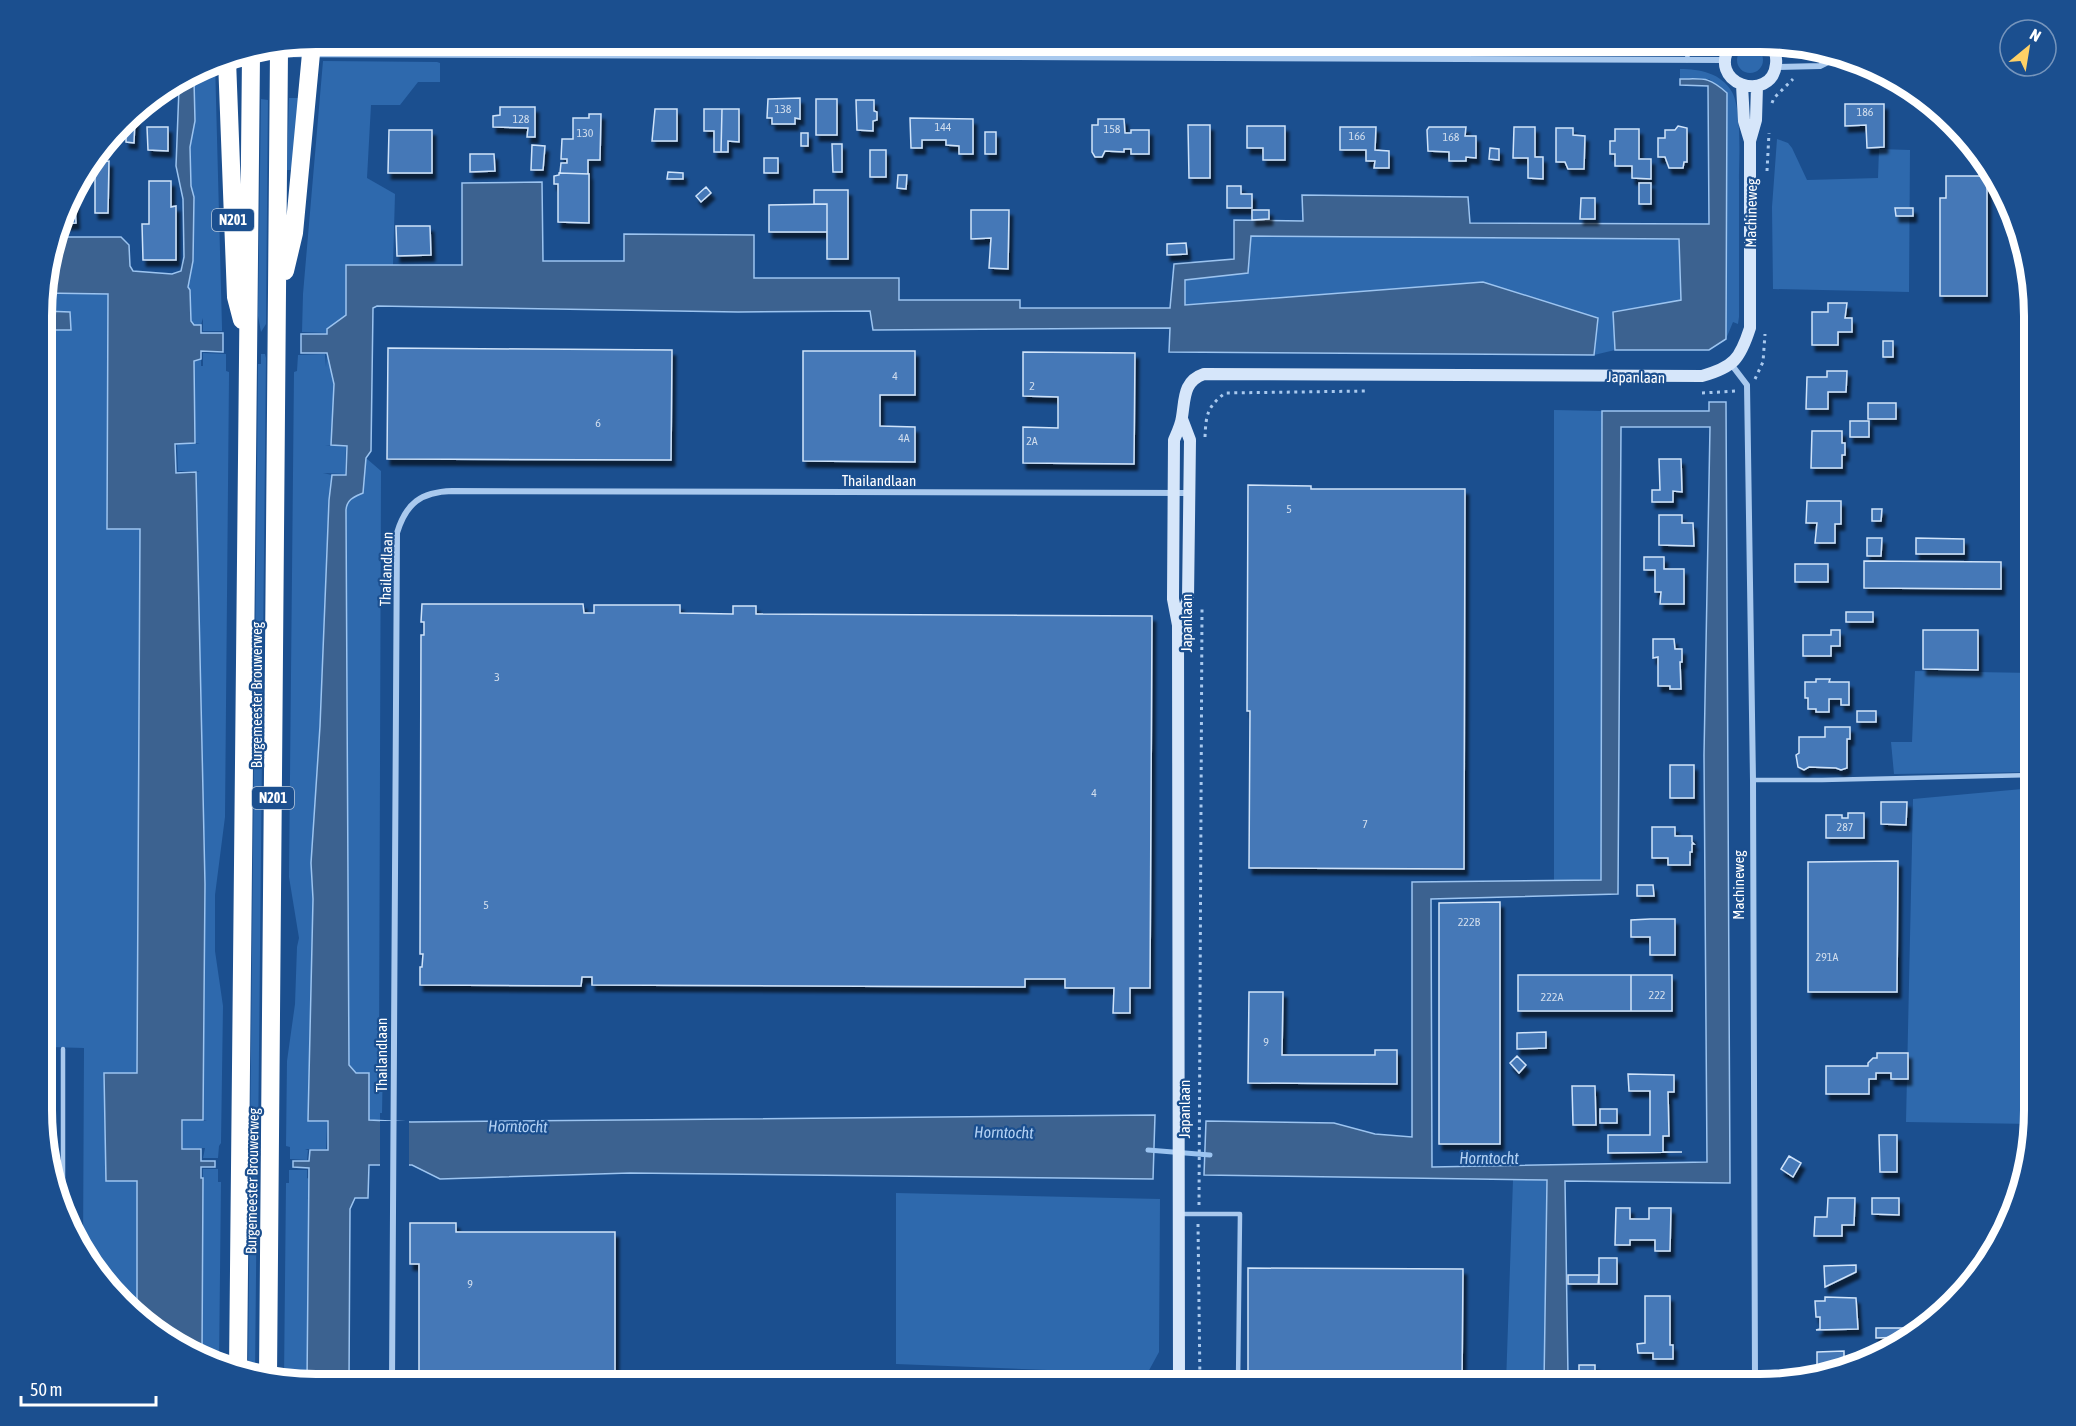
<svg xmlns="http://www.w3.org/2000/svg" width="2076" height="1426" viewBox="0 0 2076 1426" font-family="'Asap Condensed',sans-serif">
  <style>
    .green { fill: #2e69ad }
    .water { fill: #3c6290; stroke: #9cc4f0; stroke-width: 1.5; fill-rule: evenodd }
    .pier { fill: #1b4f8f }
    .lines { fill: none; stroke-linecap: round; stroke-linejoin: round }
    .stream { stroke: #9cc4f0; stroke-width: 5 }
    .building { fill: #4478b7; stroke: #cfe3fa; stroke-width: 1.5; filter: url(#shadow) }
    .path { stroke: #a9c9ee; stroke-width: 3; stroke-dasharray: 3 4.5; stroke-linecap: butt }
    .lane { stroke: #a9c9ee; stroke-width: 4.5 }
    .street { stroke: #a9c9ee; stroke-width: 6 }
    .secondary { stroke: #d6e6fa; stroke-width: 12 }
    .highway { stroke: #fff; stroke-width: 18 }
    .labels { text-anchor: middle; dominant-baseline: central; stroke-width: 4.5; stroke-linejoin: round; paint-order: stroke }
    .number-label { font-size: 12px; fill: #d0dded }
    .shield { fill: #1b4f8f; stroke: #bbcadd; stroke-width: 1.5 }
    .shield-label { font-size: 14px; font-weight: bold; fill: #fff }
    .street-label { font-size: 15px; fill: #fff; stroke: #1b4f8f }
    .water-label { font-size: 16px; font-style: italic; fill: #b5d3f5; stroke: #1b4f8f }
    .rim { fill: none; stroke: #fff; stroke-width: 8 }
  </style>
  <defs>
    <filter id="shadow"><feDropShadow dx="3.5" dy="6" stdDeviation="1.5" flood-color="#0009"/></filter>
  </defs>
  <rect width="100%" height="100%" fill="#1b4f8f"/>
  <!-- green -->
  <path class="green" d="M1737 60a13 13 0 1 1 26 0a13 13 0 1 1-26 0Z
    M323,61L437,62L440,63V82H418L400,105H371L367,178L395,194L393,265H347L346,315L327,329V333L302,332L303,294Z
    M215,62L222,327V331H203V318L201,325H194L191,321L190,290L188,288L193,261L194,197L191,187L190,147L195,121L194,80L196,72Z
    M1680,69C1700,69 1721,73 1732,92C1742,110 1739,158 1739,179C1739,225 1739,271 1739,317L1738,324L1733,322L1726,339L1727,93L1709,79H1680Z
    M289,98H301L294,170H287Z
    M261,99L268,100L266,324L261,332L258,316Z
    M1777,139L1788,143L1792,148L1807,180L1878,178L1879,149L1910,150L1909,292L1773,289L1772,207Z
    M1251,236L1679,239L1682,300L1613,312L1615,350L1594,355L1598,318L1483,282L1185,305V279L1248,273Z
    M44,293H108L107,528L140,529L137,1073H104L106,1181L137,1180V1313L83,1251L84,1048L49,1047L51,1119H44V330H71L70,312L44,311Z
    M327,352L334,384L331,445H325L346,447L345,474L323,473L332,475L329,500L320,726L311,863L313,899L308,1121H305L327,1122L326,1149H305L308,1150L307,1160L290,1159V1147L286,1146L287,1061L295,1004L297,947L299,938L289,877L294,372L297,371L298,355L325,354L326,367Z
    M203,353L226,354V371L229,372V376L225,817L215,895V951L223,1006L221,1143L219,1146L218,1158H203L205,1148H183V1121H207L203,1120L205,884L196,472L200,471H178L177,444H200L195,443L193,371L194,360L201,359V366H203Z
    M261,354H265L266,358L258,1149L253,1159L250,1146L258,375V364H261Z
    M1554,410L1602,411L1601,880H1554Z
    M366,458L381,471L379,1060L383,1061L382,1113H380V1122L369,1120V1073H356L349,1065L346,510C347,499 354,497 363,492Z
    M1915,671L2033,673V772L1894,774L1891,742H1912Z
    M2033,788V1124L1906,1122L1913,799Z
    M203,1169H218V1182H221L219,1365L202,1356Z
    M253,1169L255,1170L257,1178L255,1375L248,1373L250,1186Z
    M289,1170H307V1178L309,1179L307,1383L284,1380L286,1183H289Z
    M1513,1180H1547L1544,1384H1506Z
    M896,1193L1160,1199L1159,1352L1147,1374L896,1364Z"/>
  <!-- water -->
  <path class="water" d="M196,72L194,80L195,121L190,147L191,186L194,197L193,261L188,287L190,290L191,321L194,325H201V333H223V352L201,351V359L194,361L195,443L175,444L176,473L196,472L205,884L203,1120H182V1149H201V1161H215V1167H201V1178H203L202,1356L150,1327L137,1313V1181H106L104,1073H137L140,529H107L108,294L44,293V281L58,237H121L129,245L130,266L133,271L172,274L181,271L184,257L183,199L176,166L179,88L180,83Z
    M1680,79C1704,79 1708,76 1727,93L1726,339L1709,350H1615L1613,312L1681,300L1679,239L1251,236L1248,273L1185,280V305L1483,282L1598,318L1594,355L1169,352L1170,328L873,330L870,311L738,312L377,306L373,308L371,451L366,458L363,493C354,497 347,499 346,510L349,1065L356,1073H369V1120L411,1122L1155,1115L1153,1179L630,1173L440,1179L412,1165H369L368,1198H355L350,1209L349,1383H307L309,1168L293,1167V1161H309L310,1150H328V1121H308L313,899L311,863L320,726L329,500L332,475H346L347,446L331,445L334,384L327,353H301V334H327V329L346,315V265H462V183L542,182L543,261H624V234L754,235V278H899V300H1020V308H1170L1174,264L1234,259V220L1303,221L1302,195L1468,197L1470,223L1709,224L1708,86L1680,85Z
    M44,311L70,312L71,330H44Z
    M1709,402H1726L1730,1183L1565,1181L1568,1375L1630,1377V1384H1544L1547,1180L1204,1175L1206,1121L1334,1123L1375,1134L1412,1137V882L1601,880L1602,411H1709ZM1621,427H1710L1704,755L1707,1162L1432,1167L1431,899L1618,894Z"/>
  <!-- pier -->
  <path class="pier" d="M380,1121H409V1166H380Z"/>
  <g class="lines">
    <!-- stream -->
    <path class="stream" d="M1148,1150L1210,1155"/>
  </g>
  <!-- building -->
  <path class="building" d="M800,98V119L795,118V124H772V118H767L768,99Z
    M816,99H837V135H816Z
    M856,100H874V111L877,112V120L873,121V131L857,130Z
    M1845,104H1884V147L1867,148L1866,125L1845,126Z
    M500,107H535V137H527L528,128L493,127V116L500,115Z
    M655,109H677V141H652Z
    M704,109H722L721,152H714V131H704Z
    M722,109H739V142L728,141V152H721Z
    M589,114H601L600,160H588V174L560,173L561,163H567V159H561L562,139H573V118H589Z
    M130,117H135L134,143L126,142V126H123Z
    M910,118L973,119V154H959V146L946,145V140H922V148H911Z
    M1098,119H1124L1125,133H1131V130H1149V154H1131V149H1124V152L1105,151L1102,157H1095L1092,152V125H1098Z
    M1188,125H1210V178H1189Z
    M1247,126H1285V160H1263V148H1247Z
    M1678,126L1687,128V162H1684L1683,168H1669L1665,157H1658V138H1665V130H1675Z
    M147,127H168V151L148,150Z
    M1340,127H1376L1375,150L1389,151V168H1374L1375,161H1366V150H1340Z
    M1429,127H1466L1465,136H1476V158L1466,157V161H1449V152L1428,151L1427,130Z
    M1514,127H1535V157H1543V179L1528,178V158H1513Z
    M1556,128H1573V135L1585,136L1584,169H1568L1565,162H1556Z
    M1615,129H1639V159H1651V179L1632,178V166H1615V154H1610V141H1615Z
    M389,130H432V173H388Z
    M985,132H996V154H985Z
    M801,133H808V146H801Z
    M832,144H842V172H833Z
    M532,145L545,146L543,170H531Z
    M1490,148L1499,149V160L1489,159Z
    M870,150H886V177H870Z
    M470,154H494L495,171L470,172Z
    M764,158H778V173H764Z
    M109,161L108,213H95V163Z
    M668,172L683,173V179H667Z
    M559,173L589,174V223L558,222V184H554V176L559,175Z
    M898,175H907L906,189L897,188Z
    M1946,176H1987V296H1940V198H1946Z
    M149,181H171V207L176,206V260H143L142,224H149Z
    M1639,183H1651V204H1639Z
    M1227,186H1241V194H1252V208H1227Z
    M706,187L711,193L701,202L696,196Z
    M814,190H848V259H827V204H814Z
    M1581,198H1595V219H1580Z
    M68,202H75L76,223L62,224Z
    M827,204V232H769V205Z
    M1895,208H1913V216H1896Z
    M971,210H1009L1008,269L989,268L991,238L971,239Z
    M1252,210H1269V219L1252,220Z
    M396,226H430L431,255L397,256Z
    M1186,243L1187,254L1167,255V244Z
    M1828,303H1847L1845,318H1852V332H1838V345H1812V312H1828Z
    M1883,341H1893V357H1883Z
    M388,348L672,350L671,460L387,459Z
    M803,351H915V395H880V426L915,427V462L803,461Z
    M1023,352L1135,353L1134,464L1023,463V427L1058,428V397L1023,396Z
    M1827,371H1847L1846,392H1828V409H1806L1807,377H1827Z
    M1868,403H1896V419H1868Z
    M1850,421H1869V437H1850Z
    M1812,431H1842V443H1845V455H1842V468H1811Z
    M1659,459H1681L1682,492L1673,491V502H1652V490H1660Z
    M1248,485L1311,486V489H1465L1464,869L1249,868L1250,711H1247Z
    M1807,501H1841V524H1835V543H1815L1817,523H1806Z
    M1872,509H1882L1881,521H1872Z
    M1659,515H1682V523H1693L1694,546L1659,545Z
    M1867,538H1882L1881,556H1867Z
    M1916,538L1964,539V554H1916Z
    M1644,557H1664V569H1684V604H1660L1661,592H1655V570H1644Z
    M1864,561L2001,562V589L1864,588Z
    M1795,564H1828V582H1795Z
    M422,604H583L584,613H594V605H680V613L733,614V606H756V614L1152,616L1150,988H1130V1013H1113L1114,988H1065V979H1025V987L592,985V977H582L581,986L420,985V967H422L423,954H420L421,635H424V622H421Z
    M1846,612H1873V622H1846Z
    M1831,630H1840V646H1831V656H1803V635H1831Z
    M1923,630H1978V670L1923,669Z
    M1653,639H1674L1675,649H1682V662H1680L1681,689H1670V686H1658V657L1653,658Z
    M1816,679H1830L1829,682H1849V705H1841V699H1829V712H1816V709H1808V698H1805V682H1816Z
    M1857,711H1876V722H1857Z
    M1825,727H1850V739H1847V768L1841,770L1836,768L1809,767L1804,770L1798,767L1796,755L1799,753V737H1825Z
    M1670,765H1694V798H1670Z
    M1881,802H1907L1906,825L1881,824Z
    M1848,813H1864V838H1826V815H1842V818H1848Z
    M1652,827H1675V836H1692V842L1694,844H1692V852H1690V865H1668V858H1652Z
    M1898,861L1897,992H1808V862Z
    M1637,885H1653L1654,896H1637Z
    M1500,902V1144H1439V903Z
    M1650,919H1675V955H1650V937H1631V920Z
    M1518,975H1631V1011H1518Z
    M1631,975H1672V1011H1631Z
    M1249,992H1283L1282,1055H1375V1050H1397V1084L1248,1083Z
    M1546,1032V1048L1517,1049V1033Z
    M1877,1053H1908V1079H1891V1073H1876V1079H1869V1094H1826V1066H1868V1063L1873,1058H1877Z
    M1517,1056L1526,1065L1519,1073L1510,1063Z
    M1628,1074L1674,1075V1092H1668L1669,1136H1663V1152H1682L1608,1153V1135H1650V1091H1629Z
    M1572,1086H1595L1596,1125H1573Z
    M1600,1109H1617V1123H1600Z
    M1879,1135H1897V1172H1880Z
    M1789,1156L1801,1163L1793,1177L1781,1169Z
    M1828,1198H1855L1854,1225H1842V1236H1814L1815,1217H1827Z
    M1872,1198H1899V1215L1872,1214Z
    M1616,1208H1630V1219H1649V1208H1671L1670,1251H1655V1240H1630V1245H1615Z
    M410,1223H456V1232H615V1381H419V1264H410Z
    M1599,1258H1617V1284H1599Z
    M1856,1265V1272L1825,1287L1824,1266Z
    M1248,1268L1463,1269L1462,1384H1244L1245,1379L1248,1377Z
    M1568,1275H1599L1598,1284H1568Z
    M1645,1296H1670V1345H1673V1359H1653V1353H1638L1637,1344L1645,1343Z
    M1825,1297L1856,1298L1858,1329L1816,1330L1820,1329V1317H1816L1815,1301H1825Z
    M1876,1328H1903V1337L1876,1338Z
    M1844,1351V1362H1852L1817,1371V1352Z
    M1579,1365H1595V1371H1579Z"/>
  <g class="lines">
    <!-- path -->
    <path class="path" d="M1772,103L1774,98L1793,79
      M1767,171L1769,133
      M1755,379L1763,362L1765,334
      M1702,393L1737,391
      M1205,437C1206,415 1207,407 1225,393L1368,391
      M1199,1205L1202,609
      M1198,1224L1200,1384"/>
    <!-- lane -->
    <path class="lane" d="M1687,60L1689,43
      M1753,780H1822L2033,775
      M63,1049V1201
      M1179,1214H1240L1238,1384"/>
    <!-- street -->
    <path class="street" d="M1775,53L1819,57L1830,61L1857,62
      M256,54L1724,60
      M1776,67L1820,66L1830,61
      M1731,364L1747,385L1753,780L1755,1384
      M392,1383L397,533C406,503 421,492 452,491L1189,493"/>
    <!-- secondary -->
    <path class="secondary" d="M1732,43C1703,84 1772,105 1776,64C1777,56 1774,48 1768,43
      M1742,85L1744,121L1750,141
      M1178,625L1188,599L1190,440L1182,419
      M1179,1384L1178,625L1173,599L1174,440C1177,433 1181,425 1182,417C1185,399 1183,381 1204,374L1702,376C1734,367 1740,359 1750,328V141L1756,120L1757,86"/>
    <!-- highway -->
    <path class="highway" d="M227,60L236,297L242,320
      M285,271L294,233L312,43
      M238,1371L251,55
      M268,1377L279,50"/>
  </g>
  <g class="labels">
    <!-- number labels -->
    <g class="number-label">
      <text x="783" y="109">138</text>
      <text x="1865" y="112">186</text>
      <text x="521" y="119">128</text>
      <text x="943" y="127">144</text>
      <text x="1112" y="129">158</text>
      <text x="585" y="133">130</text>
      <text x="1357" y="136">166</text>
      <text x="1451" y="137">168</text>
      <text x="895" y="376">4</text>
      <text x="1032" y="386">2</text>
      <text x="598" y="423">6</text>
      <text x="904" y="438">4A</text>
      <text x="1032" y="441">2A</text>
      <text x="1289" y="509">5</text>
      <text x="497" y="677">3</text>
      <text x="1094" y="793">4</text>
      <text x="1365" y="824">7</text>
      <text x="1845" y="827">287</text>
      <text x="486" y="905">5</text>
      <text x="1469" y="922">222B</text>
      <text x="1827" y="957">291A</text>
      <text x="1657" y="995">222</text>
      <text x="1552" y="997">222A</text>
      <text x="1266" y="1042">9</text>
      <text x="470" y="1284">9</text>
    </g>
    <!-- shield labels -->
    <g class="shield">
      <rect x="212" y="209" width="42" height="22" rx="4.5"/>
      <rect x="252" y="787" width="42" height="22" rx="4.5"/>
    </g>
    <g class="shield-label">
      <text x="233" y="220">N201</text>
      <text x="273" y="798">N201</text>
    </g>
    <!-- street labels -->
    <g class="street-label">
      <text transform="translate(1751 213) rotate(-89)">Machineweg</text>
      <text transform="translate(1636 377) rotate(1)">Japanlaan</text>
      <text x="879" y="480">Thailandlaan</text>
      <text transform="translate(386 569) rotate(-88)">Thailandlaan</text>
      <text transform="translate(1186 623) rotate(-90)">Japanlaan</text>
      <text transform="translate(256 695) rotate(-90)">Burgemeester Brouwerweg</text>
      <text transform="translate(1738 885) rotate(-90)">Machineweg</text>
      <text transform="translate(381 1055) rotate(-90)">Thailandlaan</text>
      <text transform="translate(1184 1109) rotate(-90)">Japanlaan</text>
      <text transform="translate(252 1181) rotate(-89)">Burgemeester Brouwerweg</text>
    </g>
    <!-- water labels -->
    <g class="water-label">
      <text transform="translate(518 1126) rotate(1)">Horntocht</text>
      <text transform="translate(1004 1132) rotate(1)">Horntocht</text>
      <text x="1489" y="1158">Horntocht</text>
    </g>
  </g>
  <!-- crop -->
  <path d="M0 0H2076V1426H0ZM316 52H1760A264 264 0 0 1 2024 316V1110A264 264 0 0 1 1760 1374H316A264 264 0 0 1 52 1110V316A264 264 0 0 1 316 52Z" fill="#1b4f8f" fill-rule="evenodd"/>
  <path class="rim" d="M316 52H1760A264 264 0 0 1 2024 316V1110A264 264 0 0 1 1760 1374H316A264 264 0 0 1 52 1110V316A264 264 0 0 1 316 52Z"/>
  <!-- north arrow -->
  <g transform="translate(2028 48) rotate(30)"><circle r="28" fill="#1b4f8f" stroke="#7695bc" stroke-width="1.5"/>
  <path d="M0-4.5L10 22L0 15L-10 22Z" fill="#ffd166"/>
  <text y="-9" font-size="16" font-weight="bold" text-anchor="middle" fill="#ffffff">N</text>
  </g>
  <!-- scale -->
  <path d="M21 1396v9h135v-9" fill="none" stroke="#ffffff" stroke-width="3"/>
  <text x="30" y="1396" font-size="18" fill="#ffffff" stroke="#1b4f8f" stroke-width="4.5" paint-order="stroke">50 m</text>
</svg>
